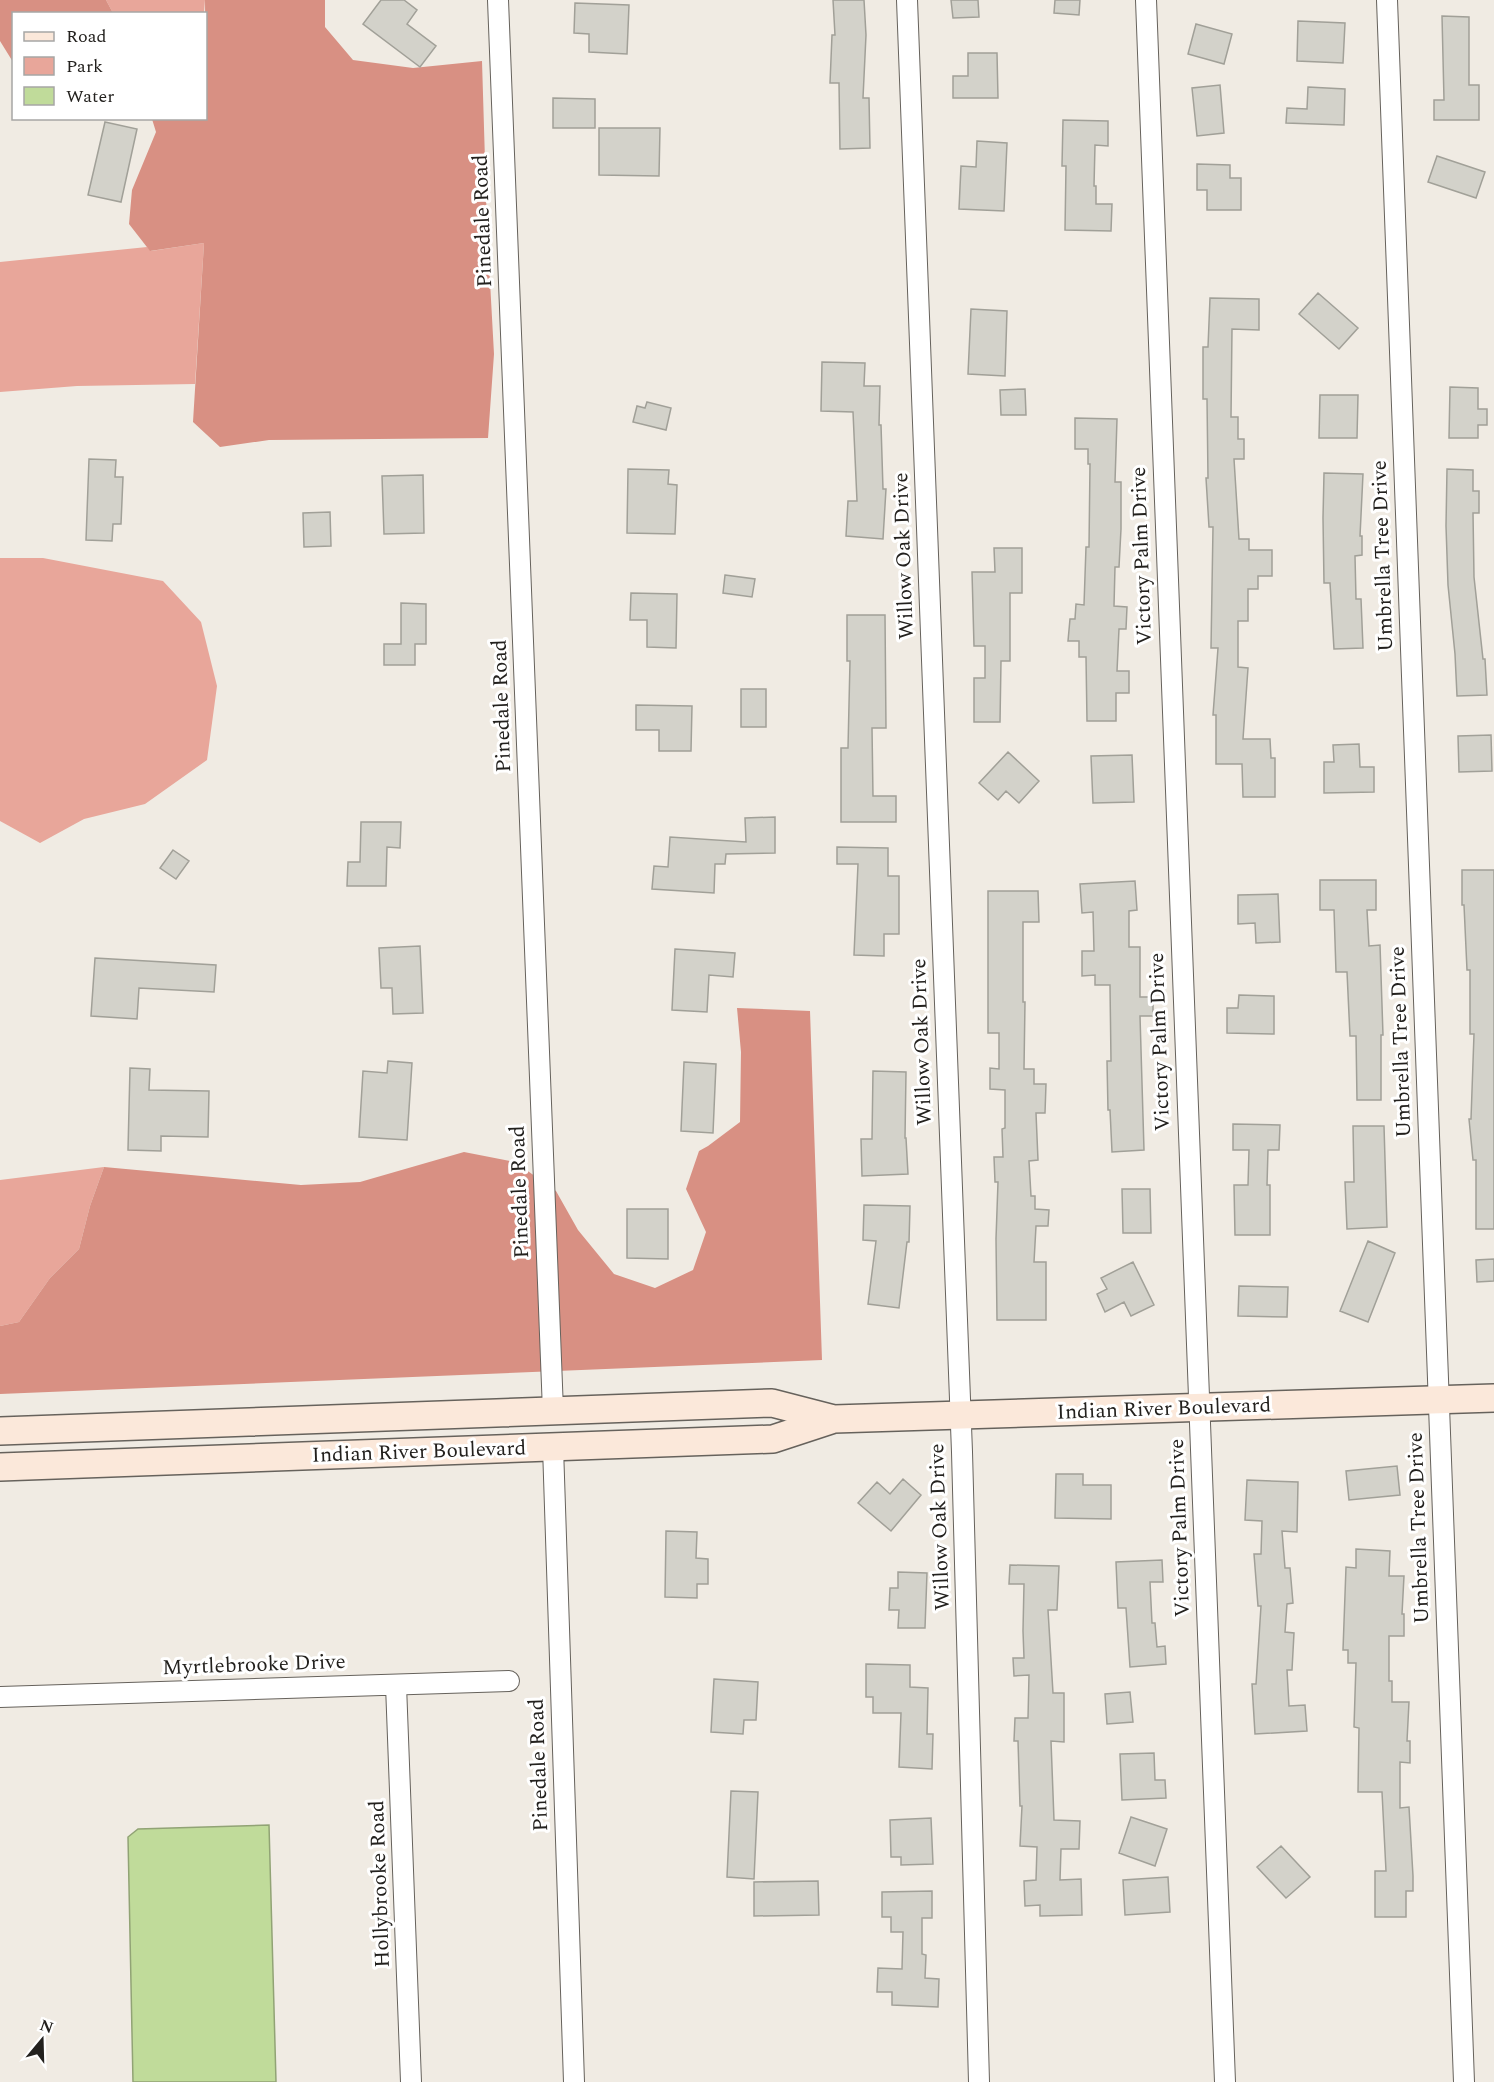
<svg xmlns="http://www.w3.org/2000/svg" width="1494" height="2082" viewBox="0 0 1494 2082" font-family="Spectral,serif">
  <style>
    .green { fill: #e8a69a }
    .forest { fill: #d89083 }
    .water { fill: #c0db9a; stroke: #91a375; stroke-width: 1.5 }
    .building { fill: #d3d2ca; stroke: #a1a098; stroke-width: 1.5 }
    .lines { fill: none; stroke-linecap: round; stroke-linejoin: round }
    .minor-casing { stroke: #66625c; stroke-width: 22 }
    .secondary-casing { stroke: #66625c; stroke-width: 30 }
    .minor { stroke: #fff; stroke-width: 20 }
    .secondary { stroke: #fbe8da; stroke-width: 27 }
    .labels { text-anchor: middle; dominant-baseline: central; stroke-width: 6; stroke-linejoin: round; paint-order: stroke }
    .street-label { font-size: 21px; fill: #23211e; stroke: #fff }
  </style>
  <rect width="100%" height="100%" fill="#f0ebe3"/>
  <!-- green -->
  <path class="green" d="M106,0H205L204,13H113Z
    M204,243L195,384L77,386L0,392V262L147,247L151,251Z
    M0,558H43L163,581L201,622L217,686L207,760L145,804L84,819L40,843L0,821Z
    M104,1167L90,1206L79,1249L50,1278L19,1322L0,1326V1180Z"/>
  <!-- forest -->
  <path class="forest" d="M0,0H106L113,13L14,14L13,62L0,41Z
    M205,0H325V27L353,60L413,68L482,61L487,227L494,354L488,438L269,440L220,447L193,422L204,243L150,251L129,224L132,190L156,132L152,119L206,118Z
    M737,1008L810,1011L822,1360L0,1394V1326L19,1322L50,1278L79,1249L90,1206L104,1167L301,1185L360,1182L464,1152L515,1162L556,1191L578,1230L614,1274L655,1288L693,1270L706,1232L686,1189L699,1151L708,1146L740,1122L741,1052Z"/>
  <!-- water -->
  <path class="water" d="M269,1825L276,2082H133L128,1837L138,1829Z"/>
  <!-- building -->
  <path class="building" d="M381,0H404L417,10L407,24L436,46L420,67L363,24Z
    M833,0H864L866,35L863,98H869L870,148L840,149L839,83H830L832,35H835Z
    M951,0H978L979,17L953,18Z
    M1055,0H1080L1079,15L1054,13Z
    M575,3L629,5L627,54L589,52V34L574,33Z
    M1442,16L1469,17V85H1479V120H1434V100H1444Z
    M1298,21L1345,23L1343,63L1297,61Z
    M1196,24L1232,34L1224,64L1188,54Z
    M968,53H997L998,98H953V76H968Z
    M1220,85L1224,133L1197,136L1192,88Z
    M1308,87L1345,89L1344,125L1286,123L1287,108L1307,109Z
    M553,98L595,99V128H553Z
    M1063,120L1108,121V146L1095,145L1094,186H1096V204H1112L1111,231L1065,230L1066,166H1062Z
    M105,122L137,129L121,202L88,195Z
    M599,128H660L659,176L599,175Z
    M977,141L1007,143L1004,211L959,209L961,166L976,167Z
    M1437,156L1485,172L1476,198L1428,182Z
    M1197,164L1230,165V178H1241V210H1207V190H1197Z
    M1318,293L1358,328L1339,349L1299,314Z
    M1210,298L1259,299V330L1232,329L1231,417H1238V439H1244V459H1234L1239,539H1249V550H1272V576H1258V589H1248V621H1238V667L1248,668L1243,739H1270L1271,758H1275V797H1243L1242,764H1216V715H1213L1218,648H1211L1213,527H1209L1206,478H1208L1207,399H1203V347H1208Z
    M971,309L1007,311L1005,376L968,374Z
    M822,362L865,363L864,386H880L879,425H881L883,489H886L883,539L846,536L848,501H857L853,412L821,411Z
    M1450,387L1478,388V409H1487V425H1478V438H1449Z
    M1025,389L1026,415H1001L1000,390Z
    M1320,395H1358L1357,438H1319Z
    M647,402L671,408L666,430L633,422L637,406L645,408Z
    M1075,418L1117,419L1115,482H1121V529L1119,567H1115L1114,606L1127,607L1126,629H1119L1117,671H1129V693H1116V721H1087L1086,657H1079V641H1068L1070,619H1075L1076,604L1084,605L1086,547H1089L1090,464H1088V449H1075Z
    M89,459L116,460L115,477H123L121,524H113L112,541L86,540Z
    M628,469L669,470L668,484L677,485L675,534L627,533Z
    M1447,469L1473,470V491H1479V513H1473L1474,577L1483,659H1485L1487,695L1457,696L1455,654L1448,585L1446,526Z
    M1324,473L1363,474L1360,536H1362V555L1355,556L1356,599H1361L1363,648L1334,649L1330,583H1324L1323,518Z
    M423,475L424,533L384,534L382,476Z
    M330,512L331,546L304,547L303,513Z
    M994,548H1022V593H1010V661H1001L1000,722H974V678H985V646H974L972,572H995Z
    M725,575L755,579L752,597L723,593Z
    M631,593L677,594L676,648L647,647V620H630Z
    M401,603L426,604V644H415V665H384V644H401Z
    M847,615H885L886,728H872L873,796H896V822H841V748H848L850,661H847Z
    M741,689H766V727H741Z
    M636,705L692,706L691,751H659V730H636Z
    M1491,735L1492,771L1459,772L1458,736Z
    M1359,744L1360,767H1374V792L1324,793V762H1334L1333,745Z
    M1008,752L1039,781L1019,803L1006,791L998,800L979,783Z
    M1132,755L1134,802L1093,803L1091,756Z
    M775,817V853L726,854L725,864H715L714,893L652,889L654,866L668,867L670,837L746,842L745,818Z
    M361,822H401L400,848L387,847L386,886H347L348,862H360Z
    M837,847L888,848V876H899V934H884V956L854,955L858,864H837Z
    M173,850L189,861L176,879L160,868Z
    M1462,870H1494V1229H1476V1160H1473L1469,1119H1471L1474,1034H1470V970H1467L1464,905H1462Z
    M1320,880H1376V910H1367L1369,946L1380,945L1383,1035H1381V1100H1357L1356,1036H1350L1347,972H1336L1334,910H1320Z
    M1135,881L1137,910L1129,911V947H1140V997H1153V1016H1140L1144,1150L1112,1152L1110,1110H1108L1107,1061H1111L1110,985H1095V975L1082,976V951H1094L1093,912L1082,913L1080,884Z
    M988,891H1038L1039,922H1023V1002H1025L1024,1069H1034V1084H1046L1045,1113H1036L1038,1160L1029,1161L1031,1196H1035V1209L1049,1210L1048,1226H1036L1034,1262H1046V1320H997L996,1239L998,1182H995L994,1157H1003L1002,1129L1005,1128V1090L990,1089V1068L999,1069V1033H988Z
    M1278,894L1280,942L1256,943L1255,923L1238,924V895Z
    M420,946L423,1013L393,1014L392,988H381L379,948Z
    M675,949L735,953L733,977L709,975L707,1012L672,1010Z
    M95,958L216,965L214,992L139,988L137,1019L91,1016Z
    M1239,995L1274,996V1034L1227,1033V1008H1238Z
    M388,1061L412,1063L407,1140L359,1137L363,1071L387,1073Z
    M684,1062L716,1064L713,1133L681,1131Z
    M130,1068L150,1069L149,1090L209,1091L208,1137L161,1136V1151L128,1150Z
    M873,1071L906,1072L905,1138H906L908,1174L862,1176L861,1139H872Z
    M1233,1124L1280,1125L1279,1150H1268L1267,1185H1270V1235H1235L1234,1185H1248L1249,1150H1233Z
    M1353,1126H1384L1387,1227L1347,1229L1345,1182H1354Z
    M1122,1189H1150L1151,1233H1123Z
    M864,1205L910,1206L909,1242H907L899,1308L868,1304L876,1241L863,1240Z
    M627,1209H668V1259L627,1258Z
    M1368,1241L1395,1253L1368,1322L1340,1311Z
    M1494,1259V1281L1477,1282L1476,1260Z
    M1133,1262L1154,1305L1131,1316L1124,1302L1105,1312L1097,1294L1107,1289L1101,1278Z
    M1239,1286L1288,1287L1287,1317L1238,1316Z
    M1397,1466L1400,1495L1349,1500L1346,1471Z
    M1056,1474H1083V1485H1111V1519L1055,1518Z
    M903,1479L921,1495L891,1531L858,1503L877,1482L890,1494Z
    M1247,1480L1298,1482L1297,1532L1282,1531L1285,1568H1290L1293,1603L1287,1604L1285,1632L1294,1633L1292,1670H1287L1289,1706L1305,1705L1307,1731L1255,1734L1252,1684H1256L1261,1606H1258L1254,1554H1261L1262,1521L1245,1520Z
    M666,1531L697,1532L696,1558L708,1559V1584H697V1598L665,1597Z
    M1356,1549L1390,1551L1389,1576H1404L1402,1614H1404V1636H1389V1681H1392V1702H1409L1407,1741H1410V1763L1400,1762V1808L1409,1807L1413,1876V1891H1406V1917H1375V1871H1386L1382,1792H1358L1359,1728L1354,1727L1356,1663H1348V1650H1343L1346,1567L1356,1568Z
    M1162,1560L1163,1582H1150L1152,1623H1155L1157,1647L1165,1646L1166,1664L1130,1667L1126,1608H1118L1116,1562Z
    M1010,1565L1059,1566L1057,1610H1048L1053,1693H1064V1742L1051,1741L1054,1820L1080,1821L1079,1849H1061L1060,1880L1081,1879L1082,1915L1040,1916V1905L1025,1906L1024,1881L1036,1880L1037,1847L1020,1846L1022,1806H1020L1018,1741H1014L1015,1718H1028L1029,1675L1014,1676L1013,1658H1024L1023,1631L1024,1584H1009Z
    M898,1572L927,1573L925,1628H898L899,1610H889L890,1588H898Z
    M866,1664L910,1665V1687L928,1688L927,1734H933L932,1769L899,1767L901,1713H873V1697H866Z
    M714,1679L758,1682L756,1720H744L743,1734L711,1732Z
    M1130,1692L1133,1722L1107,1724L1105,1694Z
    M1154,1753L1155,1780H1165L1166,1798L1122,1800L1120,1754Z
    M731,1791L758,1792L754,1879L727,1877Z
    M1131,1817L1167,1829L1155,1866L1119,1853Z
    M931,1818L933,1864L901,1865V1857H891L890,1820Z
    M1281,1846L1310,1877L1286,1898L1257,1867Z
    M1168,1877L1170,1912L1125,1915L1123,1880Z
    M818,1881L819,1915L754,1916V1882Z
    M932,1891V1918H922V1954L926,1955L925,1978L939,1979L938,2007L892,2005V1992H877L878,1968L902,1969L903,1932H891V1917H882V1892Z"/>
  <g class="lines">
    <defs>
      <path id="minor" d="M498,0L553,1411
        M907,0L962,1452L979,2082
        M1146,0L1225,2082
        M1387,0L1464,2082
        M553,1447L574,2082
        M396,1685L411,2082
        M0,1697L509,1681"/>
      <path id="secondary" d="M0,1431L772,1403L834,1419
        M0,1467L773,1439L834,1419L1494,1398"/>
    </defs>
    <!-- minor casing -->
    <use href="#minor" class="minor-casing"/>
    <!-- secondary casing -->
    <use href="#secondary" class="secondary-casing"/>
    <!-- minor -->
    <use href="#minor" class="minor"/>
    <!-- secondary -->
    <use href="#secondary" class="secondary"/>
  </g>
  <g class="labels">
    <!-- street labels -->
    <g class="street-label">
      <text transform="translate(483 221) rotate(-92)">Pinedale Road</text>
      <text transform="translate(904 556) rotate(-92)">Willow Oak Drive</text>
      <text transform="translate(1142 556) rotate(-92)">Victory Palm Drive</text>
      <text transform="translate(1383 556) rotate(-92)">Umbrella Tree Drive</text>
      <text transform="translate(502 706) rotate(-92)">Pinedale Road</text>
      <text transform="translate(922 1042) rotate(-92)">Willow Oak Drive</text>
      <text transform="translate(1160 1042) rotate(-92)">Victory Palm Drive</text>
      <text transform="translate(1401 1042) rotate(-92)">Umbrella Tree Drive</text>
      <text transform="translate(520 1192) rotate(-92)">Pinedale Road</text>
      <text transform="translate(1164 1409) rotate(-2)">Indian River Boulevard</text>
      <text transform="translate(419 1452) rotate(-2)">Indian River Boulevard</text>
      <text transform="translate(940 1527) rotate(-92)">Willow Oak Drive</text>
      <text transform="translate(1180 1528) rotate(-92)">Victory Palm Drive</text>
      <text transform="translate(1419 1528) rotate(-92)">Umbrella Tree Drive</text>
      <text transform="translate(254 1665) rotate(-2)">Myrtlebrooke Drive</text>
      <text transform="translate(539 1765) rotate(-92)">Pinedale Road</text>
      <text transform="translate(380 1884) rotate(-92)">Hollybrooke Road</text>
    </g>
  </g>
  <!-- legend -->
  <rect x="12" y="12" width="195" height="108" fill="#ffffff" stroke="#a7a6a5" stroke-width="1.5"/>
  <rect x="24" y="32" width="30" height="9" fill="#fbe8da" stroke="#a7a6a5" stroke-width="1.5"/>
  <text x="66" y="42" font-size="18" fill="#23211e">Road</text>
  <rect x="24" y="57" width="30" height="18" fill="#e8a69a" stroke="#a7a6a5" stroke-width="1.5"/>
  <text x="66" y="72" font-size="18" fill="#23211e">Park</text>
  <rect x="24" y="87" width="30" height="18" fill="#c0db9a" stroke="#a7a6a5" stroke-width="1.5"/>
  <text x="66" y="102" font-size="18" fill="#23211e">Water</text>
  <!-- north arrow -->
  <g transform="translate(42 2040) rotate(19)" stroke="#ffffff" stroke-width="4.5" paint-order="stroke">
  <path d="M0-4.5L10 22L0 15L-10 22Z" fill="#23211e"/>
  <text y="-9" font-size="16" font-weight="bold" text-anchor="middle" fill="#23211e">N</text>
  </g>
</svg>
